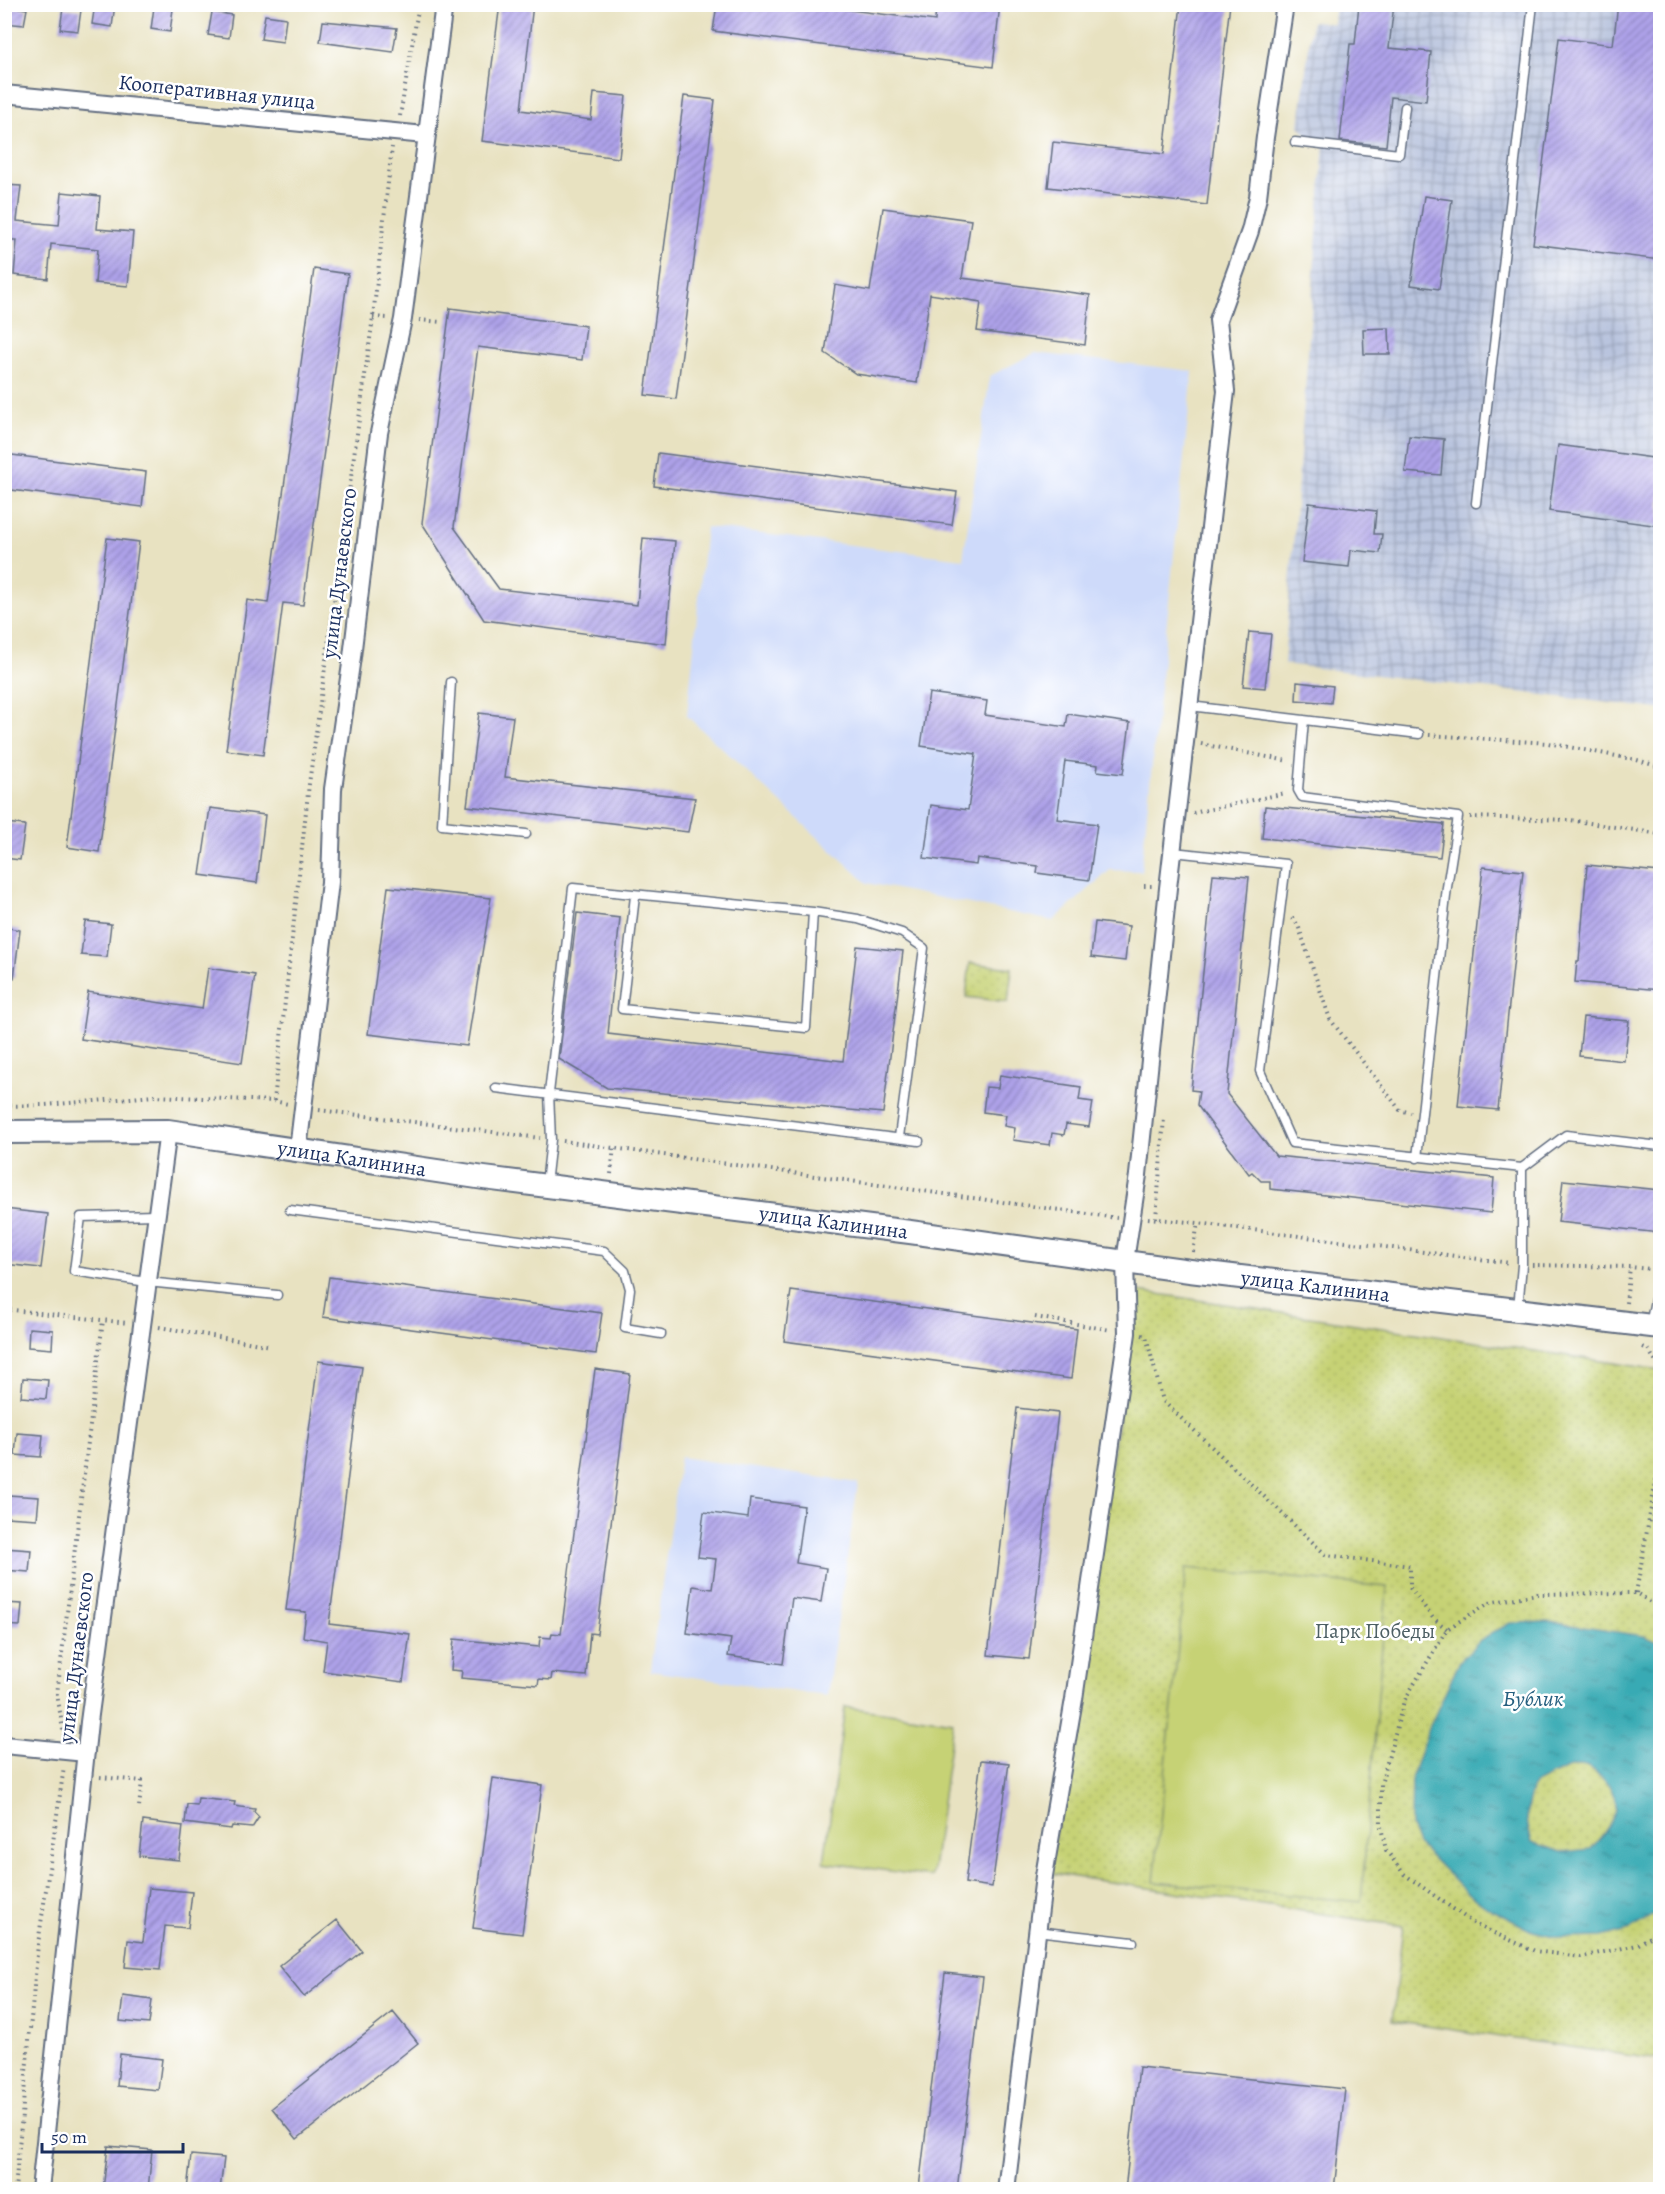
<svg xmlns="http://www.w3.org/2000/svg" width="1665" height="2194" viewBox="0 0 1665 2194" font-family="Alegreya,serif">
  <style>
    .built { fill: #cedafa }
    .industrial { fill: url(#industrial-grid) }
    .grass { fill: url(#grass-dots); stroke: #708069; stroke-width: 1.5 }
    .garden { fill: #c6d274; stroke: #708069; stroke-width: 1.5 }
    .water { fill: url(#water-ripples); stroke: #2a6c89; stroke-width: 1.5; fill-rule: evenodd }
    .building { fill: url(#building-hatch) }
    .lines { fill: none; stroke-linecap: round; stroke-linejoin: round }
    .lane-casing { stroke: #636e81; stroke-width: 11 }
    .street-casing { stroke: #636e81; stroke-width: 20 }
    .secondary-casing { stroke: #636e81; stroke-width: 26 }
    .path { stroke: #636e81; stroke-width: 4; stroke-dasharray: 1.5 4.5; stroke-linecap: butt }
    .lane { stroke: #fff; stroke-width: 8 }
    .street { stroke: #fff; stroke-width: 16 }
    .secondary { stroke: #fff; stroke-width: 22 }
    .labels { text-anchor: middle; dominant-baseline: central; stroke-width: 5; stroke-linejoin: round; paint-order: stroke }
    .street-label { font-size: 21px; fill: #1b2f5e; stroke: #fff }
    .park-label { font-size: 21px; fill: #4e6065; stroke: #fff }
    .water-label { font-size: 22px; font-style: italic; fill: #276080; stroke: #fff }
  </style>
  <defs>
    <pattern id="industrial-grid" width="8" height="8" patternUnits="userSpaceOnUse" patternTransform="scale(1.5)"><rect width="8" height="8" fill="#b9c4de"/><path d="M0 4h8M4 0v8" fill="none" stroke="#96a0b7"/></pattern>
    <pattern id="grass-dots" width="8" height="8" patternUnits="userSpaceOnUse" patternTransform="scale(1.5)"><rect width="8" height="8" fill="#c6d274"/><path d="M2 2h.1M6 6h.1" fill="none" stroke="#aab567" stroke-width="1.8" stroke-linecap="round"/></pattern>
    <pattern id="water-ripples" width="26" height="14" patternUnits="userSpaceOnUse" patternTransform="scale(1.5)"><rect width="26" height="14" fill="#39aab4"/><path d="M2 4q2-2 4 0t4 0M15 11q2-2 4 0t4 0" fill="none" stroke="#2f8b96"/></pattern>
    <pattern id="building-hatch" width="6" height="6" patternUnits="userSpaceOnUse" patternTransform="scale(1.5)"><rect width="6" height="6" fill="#aea2e9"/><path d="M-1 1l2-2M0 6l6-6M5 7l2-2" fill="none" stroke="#8d84c0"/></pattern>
  </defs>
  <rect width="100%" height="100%" fill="#fff"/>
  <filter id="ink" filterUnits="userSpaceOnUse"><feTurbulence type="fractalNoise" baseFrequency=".0167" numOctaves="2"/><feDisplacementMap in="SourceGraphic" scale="12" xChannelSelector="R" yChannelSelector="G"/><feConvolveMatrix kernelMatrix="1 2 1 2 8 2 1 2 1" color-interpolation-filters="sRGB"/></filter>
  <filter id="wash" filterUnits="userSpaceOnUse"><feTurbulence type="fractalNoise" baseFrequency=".008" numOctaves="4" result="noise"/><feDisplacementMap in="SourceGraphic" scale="24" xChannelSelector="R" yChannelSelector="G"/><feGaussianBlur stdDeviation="1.35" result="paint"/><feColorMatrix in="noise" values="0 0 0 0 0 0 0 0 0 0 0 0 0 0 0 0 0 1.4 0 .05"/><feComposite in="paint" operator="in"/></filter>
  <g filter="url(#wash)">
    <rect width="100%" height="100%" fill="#e8e2c1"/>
    <!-- built -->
    <path class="built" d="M1035,353L1193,371L1141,871L1110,870L1053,921L867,883L687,716L706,527L963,559L990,376Z
      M680,1457L858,1483L827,1696L650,1671Z"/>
    <!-- industrial -->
    <path class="industrial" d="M1335,4L1660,5V709L1284,664L1324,143L1308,136L1299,126L1312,21L1334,24Z"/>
    <!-- grass -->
    <path class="grass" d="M970,963L1012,968L1008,1002L966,997Z
      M1138,1291L1660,1370V2060L1392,2021L1403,1926L1049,1873Z"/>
    <!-- garden -->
    <path class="garden" d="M1186,1568L1387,1587L1361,1902L1154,1882Z
      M845,1707L953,1722L932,1877L824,1862Z"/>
    <!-- water -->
    <path class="water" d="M1549,1622L1644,1636L1660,1643V1910L1631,1929L1601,1937L1562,1938L1533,1931L1492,1910L1466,1892L1418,1844L1411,1826L1412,1776L1429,1728L1460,1661L1480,1640L1510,1623ZM1570,1766C1575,1766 1583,1765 1588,1768C1602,1774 1617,1792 1616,1809C1614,1821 1599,1840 1591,1849L1561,1852L1532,1842C1525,1820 1525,1806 1534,1784Z"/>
    <g id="blocks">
      <!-- building -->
      <path class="building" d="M95,4H115L112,27L92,24Z
        M500,4H533L521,110L591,120L594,93L626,96L619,158L482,141Z
        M717,4H804L935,21L936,4H1000L993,67L713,31Z
        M1181,4H1230L1207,205L1048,187L1053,142L1164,154Z
        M1359,4H1394L1389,48L1431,52L1426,101L1391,97L1386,146L1340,141L1350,44H1355Z
        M1618,4H1660V260L1533,244L1559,38L1613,45Z
        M6,6L27,9L24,25L4,23Z
        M154,7L173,9L170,32L151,29Z
        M63,8L81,10L78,31L60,29Z
        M212,12L232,15L229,38L208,35Z
        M265,15L286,18L283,42L261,39Z
        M323,21L397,28L393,52L320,42Z
        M684,96L715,100L676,399L645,395Z
        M4,185L21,186L17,221L59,225L62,192L100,196L97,229L133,232L128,286L95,283L98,249L51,244L48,279L14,275L17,240H4Z
        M1424,196L1452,200L1439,289L1411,285Z
        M883,208L971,220L962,278L1090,295L1085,345L977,331L981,302L930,294L917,383L856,374L825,353L835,285L870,291Z
        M314,269L348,274L303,605L283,603L263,755L226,750L247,600L268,603Z
        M450,308L586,326L582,360L478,347L454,527L499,589L637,605L643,538L675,541L666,644L484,620L422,523Z
        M1389,328L1390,354H1364L1363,329Z
        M1409,436L1444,439L1441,475L1405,472Z
        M1558,445L1660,459V526L1549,511Z
        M658,453L957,492L952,525L654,486Z
        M4,454L146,472L142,507L4,489Z
        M1309,503L1376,511L1374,534H1382L1380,553L1351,550L1349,567L1302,562Z
        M107,538L139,542L99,852L67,847Z
        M1249,632L1271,634L1265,688L1243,686Z
        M1297,682L1333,686L1331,703L1296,700Z
        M929,693L987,701L985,715L1066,727L1068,714L1130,723L1123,774L1097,771L1098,765L1065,761L1057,819L1097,824L1089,880L1037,873L1038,866L977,858L976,865L924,858L931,805L968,810L976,754L921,746Z
        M479,713L513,717L505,777L695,798L688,832L467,806Z
        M1265,806L1444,824L1440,857L1262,838Z
        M210,808L265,815L257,883L200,875Z
        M4,823L25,825L20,860L4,858Z
        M1587,865L1660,872V990L1575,982L1577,961H1579Z
        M1483,867L1523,871L1498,1110L1458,1106Z
        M1213,874L1249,877L1227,1094L1276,1156L1494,1178L1491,1213L1270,1189V1181H1261L1252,1172L1249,1174L1197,1105L1199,1091L1191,1090Z
        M388,887L491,898L467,1046L368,1034Z
        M577,913L620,918L608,1034L843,1061L857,946L903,951L883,1113L607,1088L559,1059Z
        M85,921L111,924L107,957L81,955Z
        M1095,922L1129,926L1125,961L1091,957Z
        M4,927L20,930L14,978L4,977Z
        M208,968L255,975L242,1063L81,1039L88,992L202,1009Z
        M1583,1017L1629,1021L1624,1061L1579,1056Z
        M1000,1075L1081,1087L1079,1100L1093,1102L1089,1127L1066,1124L1064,1135L1052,1133L1050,1145L1013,1140L1015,1128L1004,1126L1006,1115L983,1112L986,1087L998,1088Z
        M1563,1180L1660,1190V1233L1558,1222Z
        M4,1209L48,1214L41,1268L4,1264Z
        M329,1277L602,1313L596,1354L323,1317Z
        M791,1291L1077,1329L1071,1379L784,1341Z
        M29,1328L53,1330L52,1349L28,1347Z
        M318,1361L362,1367L329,1624L410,1634L403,1682L323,1671L327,1641L303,1637L306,1612L286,1610Z
        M595,1369L630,1374L597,1634L590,1633L586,1676L552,1673L551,1680L539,1679L538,1685L461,1678L462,1671L451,1670L454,1639L539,1647L540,1637L551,1638L552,1633L561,1634Z
        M23,1378L48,1380L46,1399L21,1397Z
        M1017,1408L1058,1413L1029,1659L988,1655Z
        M17,1433L43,1435L41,1457L15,1455Z
        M8,1495L39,1497L37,1519L6,1517Z
        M750,1499L804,1506L796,1563L826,1568L821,1602L792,1598L783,1664L728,1656L731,1639L687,1633L693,1586L712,1589L716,1559L698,1557L704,1512L748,1518Z
        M4,1548L31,1550L29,1572L4,1570Z
        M4,1603L22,1604L20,1626L4,1625Z
        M981,1760L1009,1763L992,1887L965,1883Z
        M493,1778L542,1785L522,1934L473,1928Z
        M198,1798L235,1802L234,1806L255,1809L254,1812L259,1817L252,1828L232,1826L231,1829L185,1823L187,1804L197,1805Z
        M143,1821L183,1826L179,1860L139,1856Z
        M149,1888L192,1892L188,1928L165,1926L160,1970L125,1967L128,1940L143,1942Z
        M337,1920L362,1951L304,1997L279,1966Z
        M945,1973L983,1977L957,2190H928L919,2188Z
        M123,1996L152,2000L149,2024L120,2021Z
        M393,2012L418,2043L297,2139L272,2108Z
        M120,2054L162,2059L158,2090L117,2086Z
        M1139,2067L1345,2089L1334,2190H1125Z
        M108,2146L152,2150L148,2190H103Z
        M191,2155L224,2158L220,2190H187Z"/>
    </g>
  </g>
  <g filter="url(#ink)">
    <use href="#blocks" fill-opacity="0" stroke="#636e81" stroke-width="1.5"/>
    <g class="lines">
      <defs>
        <path id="lane" d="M1295,142L1399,154L1405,107
          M1476,503L1533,4
          M451,682L442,825L526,834
          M1190,706L1419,734
          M1304,720L1298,790L1302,797L1458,817L1447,887L1417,1158
          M1173,852L1286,864L1260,1071L1292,1143L1522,1168L1566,1135L1660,1146
          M635,896L622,1009L806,1028L813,912
          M496,1088L919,1141
          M546,1184L551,1140L549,1093L573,888L813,912L858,919L902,933L924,948L899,1137
          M290,1210L604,1251L625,1271L630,1289L625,1328L661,1334
          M155,1215L81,1217L74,1271L147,1282L277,1295
          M1518,1308L1522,1265V1168
          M1650,1325L1657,1290H1660
          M1036,1931L1133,1942"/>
        <path id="street" d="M4,94L425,135
          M298,1150L330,882L333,789L352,657L379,433L403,319L444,4
          M4,1745L86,1753
          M40,2190L89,1722L168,1131
          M1006,2190L1044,1876L1074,1699L1127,1333L1125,1261L1138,1175L1168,888L1226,391L1218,320L1250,231L1258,197L1265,137L1285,4"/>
        <g id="secondary">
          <path id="s1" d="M4,1132L168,1131L484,1178L910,1232L1190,1271L1660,1327"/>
        </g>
      </defs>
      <!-- lane casing -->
      <use href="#lane" class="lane-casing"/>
      <!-- street casing -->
      <use href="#street" class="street-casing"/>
      <!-- secondary casing -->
      <use href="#secondary" class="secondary-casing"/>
      <!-- path -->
      <path class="path" d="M400,116L419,4
        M373,317L388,318
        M419,320L441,322
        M1429,735L1548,743L1637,760L1660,767
        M1201,744L1288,761
        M1193,813L1286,793
        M1470,817L1570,820L1660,834
        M1144,886H1154
        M1292,918L1298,925L1330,1019L1400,1110L1411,1113
        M274,1101L309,784L373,317L392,147
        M4,1106L45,1105L155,1096L274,1101L288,1104
        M319,1110L540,1138
        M563,1141L1117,1218
        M611,1174L614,1147
        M1148,1218L1198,1223L1510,1263
        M1156,1218L1164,1118
        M1193,1252L1198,1223
        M1532,1265L1630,1267L1660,1270
        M1626,1303L1630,1267
        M4,1309L128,1323
        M1035,1317L1111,1330
        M159,1327L271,1346
        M1142,1335L1146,1336L1163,1401L1326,1555L1410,1566V1588L1433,1618L1447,1629
        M1643,1347L1648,1349L1660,1369
        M1636,1593L1660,1457
        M1660,1608L1636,1593L1537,1594L1489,1603L1447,1629L1404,1701L1381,1784V1827L1386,1850L1404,1874L1476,1925L1535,1951L1581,1957L1637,1945L1660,1931
        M64,1736L57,1694L103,1320
        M100,1777L142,1781L139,1807
        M15,2190L38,1944L64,1767"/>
      <!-- lane -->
      <use href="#lane" class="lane"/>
      <!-- street -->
      <use href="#street" class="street"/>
      <!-- secondary -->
      <use href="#secondary" class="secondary"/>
    </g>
  </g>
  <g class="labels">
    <!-- street labels -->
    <g class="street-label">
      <text transform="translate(217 92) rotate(6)">Кооперативная улица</text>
      <text transform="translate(339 573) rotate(-83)">улица Дунаевского</text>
      <text stroke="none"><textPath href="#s1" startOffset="350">улица Калинина</textPath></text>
      <text stroke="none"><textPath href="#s1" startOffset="836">улица Калинина</textPath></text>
      <text stroke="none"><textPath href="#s1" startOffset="1322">улица Калинина</textPath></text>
      <text transform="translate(76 1657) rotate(-83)">улица Дунаевского</text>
    </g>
    <!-- park labels -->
    <g class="park-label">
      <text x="1375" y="1631">Парк Победы</text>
    </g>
    <!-- water labels -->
    <g class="water-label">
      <text x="1533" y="1699">Бублик</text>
    </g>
  </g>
  <!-- margin -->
  <rect width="1665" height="2194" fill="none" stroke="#fff" stroke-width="24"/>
  <!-- scale -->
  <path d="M42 2143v9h141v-9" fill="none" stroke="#1b2f5e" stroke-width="3"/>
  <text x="51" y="2143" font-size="18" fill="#1b2f5e" stroke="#ffffff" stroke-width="4.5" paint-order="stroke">50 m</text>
</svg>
